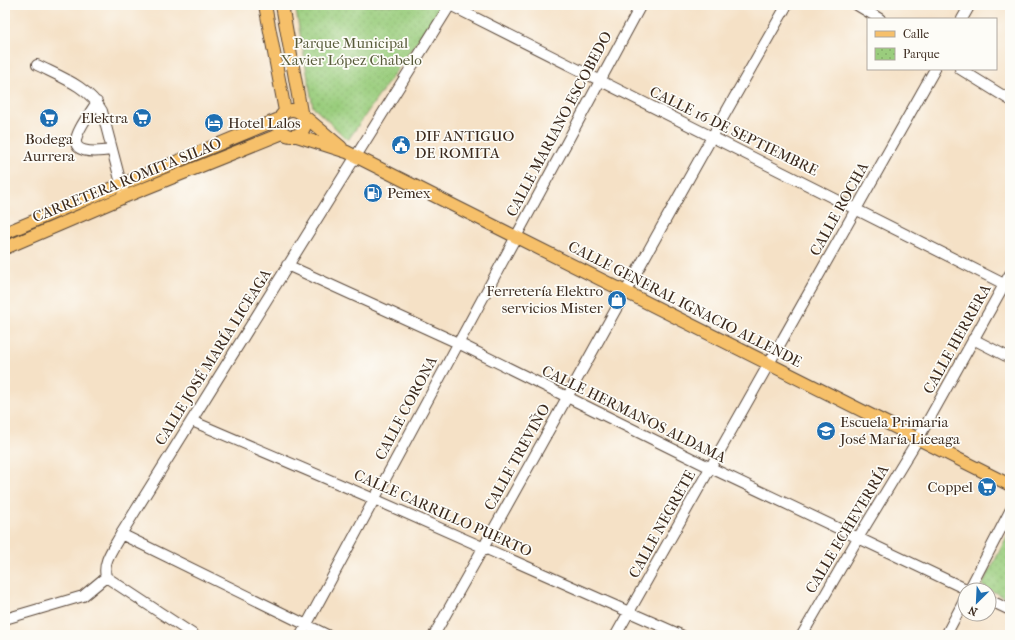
<svg xmlns="http://www.w3.org/2000/svg" width="1015" height="640" viewBox="0 0 1015 640" font-family="'IM FELL French Canon',serif">
  <style>
    .park { fill: url(#park-dots); stroke: #6a7c4e }
    .lines { fill: none; stroke-linecap: round; stroke-linejoin: round }
    .minor-casing { stroke: #574537; stroke-width: 12 }
    .major-casing { stroke: #574537; stroke-width: 14 }
    .minor { stroke: #fff; stroke-width: 10 }
    .major { stroke: #f6c06b; stroke-width: 12 }
    .labels { text-anchor: middle; dominant-baseline: central; stroke-width: 3.5; stroke-linejoin: round; paint-order: stroke }
    .park-label { font-size: 15px; fill: #585b3a; stroke: #fdfcf7 }
    .poi-label { font-size: 15px; fill: #3b2a1e; stroke: #fdfcf7; text-anchor: start }
    .street-label { font-size: 15px; fill: #3b2a1e; stroke: #fdfcf7 }
  </style>
  <defs>
    <pattern id="park-dots" width="8" height="8" patternUnits="userSpaceOnUse"><rect width="8" height="8" fill="#9acd7d"/><path d="M2 2h.1M6 6h.1" fill="none" stroke="#86b06c" stroke-width="1.8" stroke-linecap="round"/></pattern>
  </defs>
  <rect width="100%" height="100%" fill="#fdfcf7"/>
  <filter id="ink" filterUnits="userSpaceOnUse"><feTurbulence type="fractalNoise" baseFrequency=".025" numOctaves="2"/><feDisplacementMap in="SourceGraphic" scale="8" xChannelSelector="R" yChannelSelector="G"/><feConvolveMatrix kernelMatrix="1 2 1 2 8 2 1 2 1" color-interpolation-filters="sRGB"/></filter>
  <filter id="wash" filterUnits="userSpaceOnUse"><feTurbulence type="fractalNoise" baseFrequency=".012" numOctaves="4" result="noise"/><feDisplacementMap in="SourceGraphic" scale="16" xChannelSelector="R" yChannelSelector="G"/><feGaussianBlur stdDeviation="0.9" result="paint"/><feColorMatrix in="noise" values="0 0 0 0 0 0 0 0 0 0 0 0 0 0 0 0 0 1.4 0 .05"/><feComposite in="paint" operator="in"/></filter>
  <g filter="url(#wash)">
    <rect width="100%" height="100%" fill="#f5e1c6"/>
    <!-- park -->
    <path class="park" d="M295,5H434L440,8L348,140L313,107Z
      M1010,530V600L982,586Z"/>
  </g>
  <g filter="url(#ink)">
    <g class="lines">
      <defs>
        <path id="minor" d="M450,5L1010,287
          M857,5L880,19
          M962,19L970,5
          M37,65C61,77 89,87 102,111L123,191
          M960,69L1010,100
          M97,102C78,131 55,158 112,150
          M287,265L458,343L711,468L968,590
          M973,339L1010,358
          M192,421L374,499L681,635
          M121,534L327,635
          M106,577C102,561 114,548 121,534L450,5
          M106,577L194,635
          M969,590L1010,511
          M989,600L1010,610
          M5,619L83,596L106,577
          M301,635L641,5
          M434,635C553,426 667,213 787,5
          M616,635L935,69
          M802,635L858,538L918,439L1010,274
          M946,635L965,599"/>
        <path id="major" d="M265,5L285,111
          M282,5L301,112
          M279 123a13 13 0 1 1 26 0a13 13 0 1 1-26 0Z
          M303,115L341,147
          M297,136L347,152L1010,485
          M5,233L279,119
          M5,248L124,197L283,133"/>
      </defs>
      <!-- minor casing -->
      <use href="#minor" class="minor-casing"/>
      <!-- major casing -->
      <use href="#major" class="major-casing"/>
      <!-- minor -->
      <use href="#minor" class="minor"/>
      <!-- major -->
      <use href="#major" class="major"/>
    </g>
  </g>
  <!-- icons -->
  <defs>
    <symbol id="supermarket-disc" viewBox="-11 -11 22 22"><circle r="9.5" fill="#1f6fb2" stroke="#fdfcf7"/><path d="M-6-5.5h2.5l.6 2H6L4.5 2H-2.5L-4.4-4H-6ZM-1.5 3.2a1.3 1.3 0 1 0 .1 0ZM3 3.2a1.3 1.3 0 1 0 .1 0Z" fill="#fff"/></symbol>
    <symbol id="hotel-disc" viewBox="-11 -11 22 22"><circle r="9.5" fill="#1f6fb2" stroke="#fdfcf7"/><path d="M-6-4.5h1.5V1H6V5H4.5V3h-9V5H-6ZM-4 0a1.8 1.8 0 1 1 3.6 0ZM.5 0V-2.5h3Q6-2.5 6 0Z" fill="#fff"/></symbol>
    <symbol id="civic-disc" viewBox="-11 -11 22 22"><circle r="9.5" fill="#1f6fb2" stroke="#fdfcf7"/><path d="M-.6-6.5H3V-4.5H.6V-3L4-1V1h2V6H-6V1h2V-1L-.6-3ZM-1.2 2.5V6h2.4V2.5Z" fill="#fff"/></symbol>
    <symbol id="fuel-disc" viewBox="-11 -11 22 22"><circle r="9.5" fill="#1f6fb2" stroke="#fdfcf7"/><path d="M-5.5-6h7V0h2V4h1.3V-2.5L3-4.5l.8-.8L6-3V5H2.5V1h-1V6h-7ZM-4.2-4.7v3.2H.2V-4.7Z" fill="#fff"/></symbol>
    <symbol id="shop-disc" viewBox="-11 -11 22 22"><circle r="9.5" fill="#1f6fb2" stroke="#fdfcf7"/><path d="M-5-2.5h2.3a2.7 3.5 0 0 1 5.4 0H5L5.5 6h-11ZM-1.5-2.5h3a1.5 2.3 0 0 0-3 0Z" fill="#fff"/></symbol>
    <symbol id="school-disc" viewBox="-11 -11 22 22"><circle r="9.5" fill="#1f6fb2" stroke="#fdfcf7"/><path d="M0-5L7-2L0 1L-7-2ZM-4 1L0 2.5L4 1V4Q0 6-4 4Z" fill="#fff"/></symbol>
  </defs>
  <g fill-rule="evenodd">
    <use href="#supermarket-disc" x="38" y="107" width="22" height="22"/>
    <use href="#supermarket-disc" x="131" y="107" width="22" height="22"/>
    <use href="#hotel-disc" x="203" y="112" width="22" height="22"/>
    <use href="#civic-disc" x="390" y="134" width="22" height="22"/>
    <use href="#fuel-disc" x="362" y="182" width="22" height="22"/>
    <use href="#shop-disc" x="606" y="289" width="22" height="22"/>
    <use href="#school-disc" x="815" y="420" width="22" height="22"/>
    <use href="#supermarket-disc" x="976" y="476" width="22" height="22"/>
  </g>
  <g class="labels">
    <!-- park labels -->
    <g class="park-label">
      <text x="351" y="43">Parque Municipal<tspan x="351" dy="17">Xavier López Chabelo</tspan></text>
    </g>
    <!-- poi labels -->
    <g class="poi-label">
      <text x="128" y="118" text-anchor="end">Elektra</text>
      <text x="228" y="123">Hotel Lalos</text>
      <text x="415" y="136">DIF ANTIGUO<tspan x="415" dy="17">DE ROMITA</tspan></text>
      <text x="49" y="139" text-anchor="middle">Bodega<tspan x="49" dy="17">Aurrera</tspan></text>
      <text x="387" y="193">Pemex</text>
      <text x="603" y="291" text-anchor="end">Ferretería Elektro<tspan x="603" dy="17">servicios Mister</tspan></text>
      <text x="840" y="422">Escuela Primaria<tspan x="840" dy="17">José María Liceaga</tspan></text>
      <text x="973" y="487" text-anchor="end">Coppel</text>
    </g>
    <!-- street labels -->
    <g class="street-label">
      <text transform="translate(559 124) rotate(-62)">CALLE MARIANO ESCOBEDO</text>
      <text transform="translate(734 131) rotate(26)">CALLE 16 DE SEPTIEMBRE</text>
      <text transform="translate(127 180) rotate(-22)">CARRETERA ROMITA SILAO</text>
      <text transform="translate(839 209) rotate(-61)">CALLE ROCHA</text>
      <text transform="translate(685 304) rotate(27)">CALLE GENERAL IGNACIO ALLENDE</text>
      <text transform="translate(957 339) rotate(-61)">CALLE HERRERA</text>
      <text transform="translate(213 357) rotate(-58)">CALLE JOSÉ MARÍA LICEAGA</text>
      <text transform="translate(406 408) rotate(-62)">CALLE CORONA</text>
      <text transform="translate(634 414) rotate(26)">CALLE HERMANOS ALDAMA</text>
      <text transform="translate(517 457) rotate(-61)">CALLE TREVIÑO</text>
      <text transform="translate(443 513) rotate(24)">CALLE CARRILLO PUERTO</text>
      <text transform="translate(662 524) rotate(-61)">CALLE NEGRETE</text>
      <text transform="translate(847 529) rotate(-59)">CALLE ECHEVERRÍA</text>
    </g>
  </g>
  <!-- margin -->
  <rect width="1015" height="640" fill="none" stroke="#fdfcf7" stroke-width="20"/>
  <!-- legend -->
  <rect x="867" y="18" width="130" height="52" fill="#fdfcf7" stroke="#afa8a0"/>
  <rect x="875" y="31" width="20" height="6" fill="#f6c06b" stroke="#afa8a0"/>
  <text x="903" y="38" font-size="12" fill="#3b2a1e">Calle</text>
  <rect x="875" y="48" width="20" height="12" fill="url(#park-dots)" stroke="#afa8a0"/>
  <text x="903" y="58" font-size="12" fill="#3b2a1e">Parque</text>
  <!-- north arrow -->
  <g transform="translate(977 602) rotate(204)"><circle r="19" fill="#fdfcf7" stroke="#afa8a0"/>
  <path d="M0-3L7 15L0 10L-7 15Z" fill="#1f6fb2"/>
  <text y="-6" font-size="11" font-weight="bold" text-anchor="middle" fill="#3b2a1e">N</text>
  </g>
</svg>
